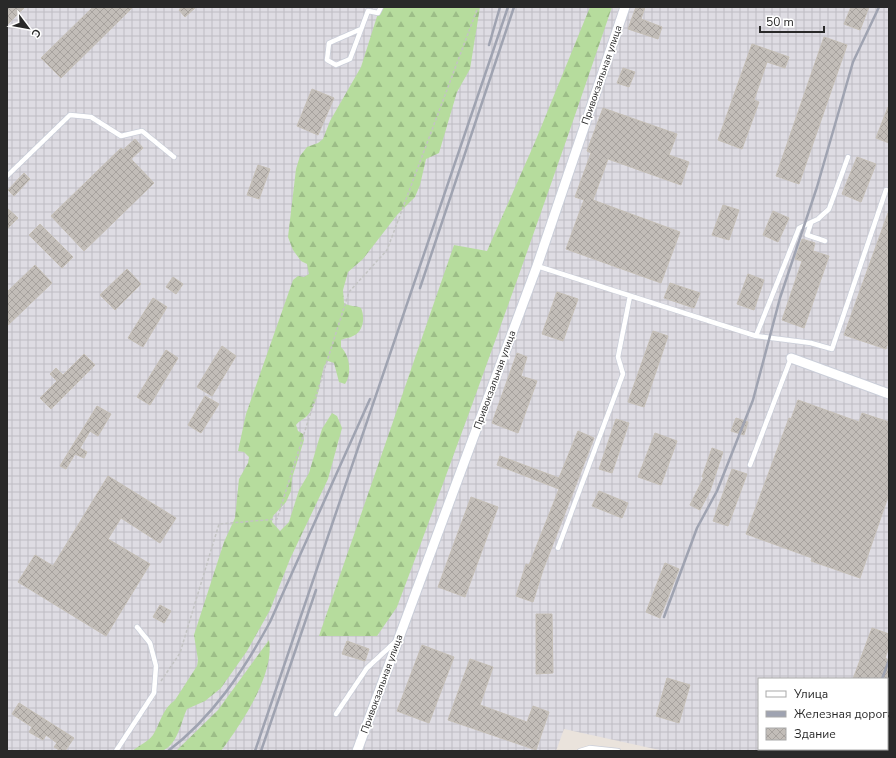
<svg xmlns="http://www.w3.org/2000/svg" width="896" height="758" viewBox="0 0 896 758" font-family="'Nunito Sans',sans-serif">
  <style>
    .industrial { fill: url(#industrial-grid); fill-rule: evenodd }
    .forest { fill: url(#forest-firs) }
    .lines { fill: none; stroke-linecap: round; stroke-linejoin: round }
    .stream { stroke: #78cce3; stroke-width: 2.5 }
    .building { fill: url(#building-cross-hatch); stroke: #c5bfb6 }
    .lane-casing { stroke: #caced9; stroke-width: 6 }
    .street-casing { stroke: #caced9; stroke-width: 11 }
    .path { stroke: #c3c3c3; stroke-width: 1.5; stroke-dasharray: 3 2; stroke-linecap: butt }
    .lane { stroke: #fff; stroke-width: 4.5 }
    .street { stroke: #fff; stroke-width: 9 }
    .rail { stroke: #9fa3b1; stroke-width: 2.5 }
    .labels { text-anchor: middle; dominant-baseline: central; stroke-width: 3.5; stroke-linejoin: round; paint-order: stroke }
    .street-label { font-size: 10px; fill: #292929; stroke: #fff }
  </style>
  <defs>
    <pattern id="industrial-grid" width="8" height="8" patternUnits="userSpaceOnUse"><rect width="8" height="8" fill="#dedce3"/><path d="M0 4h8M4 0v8" fill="none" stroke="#bebdc3"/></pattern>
    <pattern id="forest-firs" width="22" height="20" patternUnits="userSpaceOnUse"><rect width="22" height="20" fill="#b6dc9d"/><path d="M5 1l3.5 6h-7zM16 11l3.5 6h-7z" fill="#9cbd87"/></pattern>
    <pattern id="building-cross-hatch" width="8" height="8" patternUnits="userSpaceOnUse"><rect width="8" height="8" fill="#c2bdb8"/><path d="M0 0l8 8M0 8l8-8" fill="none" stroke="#a7a29e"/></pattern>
  </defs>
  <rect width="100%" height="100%" fill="#eae3dc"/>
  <!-- industrial -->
  <path class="industrial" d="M7,7H889V751H664L564,729L556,751H7ZM759,679H887V749H759Z"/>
  <!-- forest -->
  <path class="forest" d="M380,7H480L470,69L457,92L439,153L426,159L420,185L415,197L397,215L363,259L348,272L343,290L344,303C350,307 355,305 361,308C365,317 364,331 353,336C350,338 345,338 341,340V347C350,356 352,374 345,384L339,382L334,363L328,361L324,366C320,381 318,406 306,417C302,420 299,421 296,425L298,431L303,434L304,440L292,478L291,491L286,502L273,516L272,522L280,531L289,522L299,490L309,473L322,429L332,413L337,416L342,428L328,479L290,559L270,610L247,651L221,688L205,701L187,709C181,722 177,747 161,751C152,753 141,751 132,751C138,746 148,742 153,735C160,724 162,709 175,700L197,666L198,660L194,635L224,542L235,518L239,479L248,463L249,457L244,452L238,451L246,414L293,280L298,276L304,277L309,274L307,264L301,261L293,250L288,237L296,169L300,156L307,147L318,143L323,139L330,121L361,67Z
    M590,7H612C544,208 472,408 397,607L377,636H319L454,245L487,251L535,142Z
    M269,640C275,675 241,724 221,751H176L218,710Z"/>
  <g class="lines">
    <!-- stream -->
    <path class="stream" d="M779,751L780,749"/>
  </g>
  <!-- building -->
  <path class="building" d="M7,7H25L7,25Z
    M93,7H133L61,78L41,58Z
    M183,7H196L185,17L179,10Z
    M636,7H645L641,19L662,27L658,39L628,29Z
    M851,7H869L860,30L844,24Z
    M824,37L847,45L799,184L776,176Z
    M752,44L789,57L785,68L767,62L754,100L759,102L742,149L718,140Z
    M623,68L635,72L629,87L617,83Z
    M312,89L334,98L318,135L297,126Z
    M888,107H889V143L876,138Z
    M603,108L677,134L669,155L689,162L681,185L608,159L593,200L680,232L661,283L566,249L584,200L575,197L591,153L587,151Z
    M135,139L143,148L131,159L154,183L84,251L51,216L121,148L123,150Z
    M857,157L876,164L861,202L842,194Z
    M258,165L270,169L259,199L247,195Z
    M24,173L30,179L14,196L8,190Z
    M723,205L739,210L729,240L712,235Z
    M7,208L18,218L7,229Z
    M773,211L789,218L778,242L763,235Z
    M888,213L889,340L886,349L844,335Z
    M40,224L73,257L62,268L29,235Z
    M802,239L815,243L813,251L829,256L804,328L782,320L802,261L795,259Z
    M35,265L52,283L7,326V292Z
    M127,269L141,284L115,310L100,295Z
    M748,274L764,280L754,310L737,304Z
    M173,277L183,284L176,294L166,287Z
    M670,283L700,293L694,308L664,298Z
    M557,292L578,299L563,341L542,334Z
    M153,298L167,307L143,347L128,338Z
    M653,331L668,336L644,407L628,402Z
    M222,346L236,356L212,396L197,387Z
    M166,350L178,358L150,405L137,397Z
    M517,353L527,357L521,376L537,381L518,433L492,423Z
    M84,354L95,365L51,409L40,398L57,381L50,374L56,368L63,375Z
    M205,396L219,404L201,433L188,425Z
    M798,400L859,422L862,413L889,422V494L860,578L811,561L812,558L746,534L789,418L791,419Z
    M97,406L111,414L98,436L90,431L80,448L87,452L84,458L75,454L66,469L60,466Z
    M736,418L748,422L744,435L731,431Z
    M616,419L629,423L612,473L599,469Z
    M578,431L594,438L543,570L533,602L516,596L526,564L529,565L559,489L497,465L500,456L559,478Z
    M655,433L677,441L661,485L638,477Z
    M712,448L723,452L710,491L700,510L690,505L704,477H702Z
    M732,469L747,474L728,526L713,521Z
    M108,476L176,518L160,543L121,518L108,539L150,564L106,636L18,582L35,555L53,566Z
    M599,491L628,503L622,518L592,506Z
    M471,497L498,507L465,597L438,587Z
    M665,563L679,569L660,618L646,612Z
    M160,605L171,611L164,623L153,617Z
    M536,614H552L553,673L536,674Z
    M872,628L889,634V647L885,658L889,660V679H853Z
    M347,641L369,649L365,661L342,654Z
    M422,645L454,657L429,723L397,711Z
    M470,659L493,667L480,705L527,722L533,706L549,712L536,750L448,720Z
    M667,678L690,685L679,723L656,716Z
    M19,703L74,738L65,751H61L54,747L57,743L46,735L43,740L29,732L32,727L12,714Z"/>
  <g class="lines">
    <defs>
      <path id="lane" d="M361,29L329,43L327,60L336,65L350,59L368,11L378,13L381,7
        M7,176L70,115L91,117L121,136L142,131L174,157
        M811,223L807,235L825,241
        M537,266L756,336L799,228L818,219L829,209L848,157
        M756,336L811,343L832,349L886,190
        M750,465L791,358
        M558,548L623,374L618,357L630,296
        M336,714L367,668L395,642
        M116,751L154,693L156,666L150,643L137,627
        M580,751L590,748L618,751"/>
      <path id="street" d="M791,358L889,394
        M357,751L537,266L625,7"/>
    </defs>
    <!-- lane casing -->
    <use href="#lane" class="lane-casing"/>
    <!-- street casing -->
    <use href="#street" class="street-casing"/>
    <!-- path -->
    <path class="path" d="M161,681L180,653L219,524L277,519L349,292L387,250L478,7"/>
    <!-- lane -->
    <use href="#lane" class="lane"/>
    <!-- street -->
    <use href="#street" class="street"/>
    <!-- rail -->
    <path class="rail" d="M489,45L500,7
      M420,288L514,7
      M664,617L697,528L717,491L753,400L780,298L817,187L853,62L879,7
      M882,679L889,660
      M168,751C212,718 244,670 270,622L370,399
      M255,751L508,7
      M261,751L316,590"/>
  </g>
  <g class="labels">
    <!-- street labels -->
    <g class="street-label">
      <text transform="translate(602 75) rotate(-71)">Привокзальная улица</text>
      <text transform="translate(495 380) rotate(-70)">Привокзальная улица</text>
      <text transform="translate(382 684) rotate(-70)">Привокзальная улица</text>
    </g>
  </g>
  <!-- border -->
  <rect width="896" height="758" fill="none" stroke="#292929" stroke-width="16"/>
  <!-- legend -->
  <rect x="758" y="678" width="130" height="72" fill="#ffffff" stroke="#a9a9a9"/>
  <rect x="766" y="691" width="20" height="6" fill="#ffffff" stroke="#a9a9a9"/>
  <text x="794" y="698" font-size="12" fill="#292929">Улица</text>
  <rect x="766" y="711" width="20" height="6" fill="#9fa3b1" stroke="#a9a9a9"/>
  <text x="794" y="718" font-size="12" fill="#292929">Железная дорога</text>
  <rect x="766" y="728" width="20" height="12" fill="url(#building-cross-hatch)" stroke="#a9a9a9"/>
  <text x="794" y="738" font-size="12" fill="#292929">Здание</text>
  <!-- north arrow -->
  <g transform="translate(28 28) rotate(122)" stroke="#ffffff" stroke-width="3" paint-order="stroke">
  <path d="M0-3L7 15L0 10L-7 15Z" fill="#292929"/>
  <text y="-6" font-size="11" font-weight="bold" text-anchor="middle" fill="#292929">С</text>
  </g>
  <!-- scale -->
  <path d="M760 26v6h64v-6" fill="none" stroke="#292929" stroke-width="2"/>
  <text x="766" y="26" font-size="12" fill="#292929" stroke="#ffffff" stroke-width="3" paint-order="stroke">50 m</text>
</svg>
